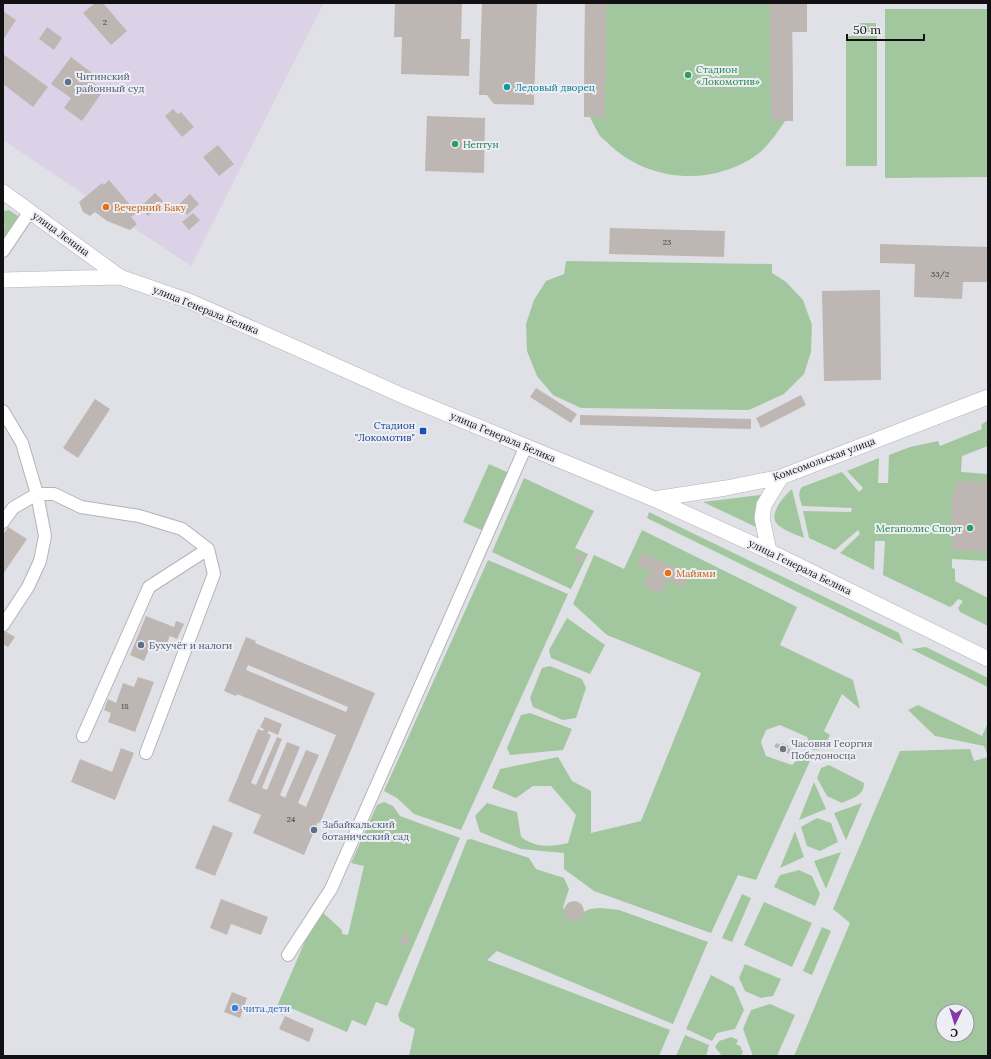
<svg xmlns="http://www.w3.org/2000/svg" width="991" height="1059" viewBox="0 0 991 1059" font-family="Lora,serif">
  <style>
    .industrial { fill: #dcd2e7 }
    .green { fill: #a2c79f; fill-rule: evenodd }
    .building { fill: #beb6b3; fill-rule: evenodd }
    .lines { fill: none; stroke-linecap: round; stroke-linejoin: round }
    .minor-casing { stroke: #b3b3ba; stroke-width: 14 }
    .major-casing { stroke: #b3b3ba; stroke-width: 16 }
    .minor { stroke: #fff; stroke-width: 12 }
    .major { stroke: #fff; stroke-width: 15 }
    .leisure-dot { fill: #2e9e5b; stroke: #ededf4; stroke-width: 1.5 }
    .service-dot { fill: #5c6f8a; stroke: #ededf4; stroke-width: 1.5 }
    .culture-dot { fill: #0f9aa8; stroke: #ededf4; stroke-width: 1.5 }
    .food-dot { fill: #e8710a; stroke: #ededf4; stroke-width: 1.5 }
    .transit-dot { fill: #1a4fb4; stroke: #ededf4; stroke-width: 1.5 }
    .worship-dot { fill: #6b7280; stroke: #ededf4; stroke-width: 1.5 }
    .shop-dot { fill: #3f7fe0; stroke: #ededf4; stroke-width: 1.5 }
    .labels { text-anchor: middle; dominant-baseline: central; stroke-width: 4; stroke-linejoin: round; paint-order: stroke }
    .number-label { font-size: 8px; fill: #3c3a3b }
    .leisure-label { font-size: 10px; fill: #27864d; stroke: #ededf4; text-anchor: start }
    .service-label { font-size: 10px; fill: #4e5e75; stroke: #ededf4; text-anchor: start }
    .culture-label { font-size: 10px; fill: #0d838f; stroke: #ededf4; text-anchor: start }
    .food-label { font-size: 10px; fill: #c56008; stroke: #ededf4; text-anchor: start }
    .street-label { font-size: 10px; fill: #111113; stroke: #ededf4 }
    .transit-label { font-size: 10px; fill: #164399; stroke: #ededf4; text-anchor: end }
    .worship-label { font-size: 10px; fill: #5b616d; stroke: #ededf4; text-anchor: start }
    .shop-label { font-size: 10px; fill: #366cbe; stroke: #ededf4; text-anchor: start }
  </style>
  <rect width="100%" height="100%" fill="#e0e0e7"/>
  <!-- industrial -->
  <path class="industrial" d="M3,3H324L191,266L3,140Z"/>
  <!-- green -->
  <path class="green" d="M585,3H792L793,121H785C777,133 769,145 758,154C714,186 651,183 611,146C608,143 603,139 600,136C596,130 593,123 590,117H584Z
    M885,9H988V177L885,178Z
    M858,23H876V32H858Z
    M846,36H877V166H846Z
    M9,210L18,216V222L3,246V228L5,226L3,224V214L4,211Z
    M566,261L772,264V273L786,282L803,300L812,325L811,352L804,374L784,394L749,410L581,408L553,395L537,376L527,351L526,324L534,300L546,281L564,274Z
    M988,420V446L962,456L961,472L988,474V561L952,559V568L955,569V581L988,598V626L960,612L958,608L963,601L958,599L953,605L950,607L883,575L885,541H875L874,570L840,553L860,534L858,530L835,550L809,538L803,511L851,512L852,508L802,506C800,499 797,493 802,487L842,472L859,492L863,488L847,471L879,458L878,483H888L889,455L910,447L938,441L940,446L982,429L981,425Z
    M489,464L509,473L484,531L463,522Z
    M524,478L594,511L575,548L588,554L571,589L492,552Z
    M792,489L804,538C795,534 785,531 778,525C767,515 784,496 792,489Z
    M768,494L758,528L703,502Z
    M649,512L899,633L903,644L647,518Z
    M642,530L797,607L780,645L853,680L860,709L842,694L824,731L830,735L823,749L813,750L807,737L780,725L766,730L761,742L766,756L792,765L800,757L810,761L756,880L738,875L711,933L594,891L564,869V853L521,849L480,832L475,816L487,803L517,812L521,837C536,848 550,847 568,843L576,815L551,786H533L516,798L492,788L500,769L558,757L572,781L591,791V833L641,821L701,673L607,635L573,604L594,555L624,569Z
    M488,560L568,594L461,830L414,814L397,798L384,791Z
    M567,618L605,645L590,674L551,658L549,650Z
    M926,647L988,678V687L911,649Z
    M550,666L582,679L586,688L576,718L563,720L533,707L530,698L542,668Z
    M918,705L982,736L988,723V756L984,746L935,736L908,710Z
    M530,713L572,729L563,750L510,755L507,748L521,715Z
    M970,749L974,761L988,757V1056H794L850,923L833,909L900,751ZM943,1011H967V1035H943Z
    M829,765L864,783C864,796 852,798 842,803L827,796L817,778L821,768Z
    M814,782L826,809L799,820Z
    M384,802L393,806L400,816L460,838L387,1006L376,1002L366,1026L352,1020L347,1032L286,1006L283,1015L275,1011L312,925L321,911L342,930V934L348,935L364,866L351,863L377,805Z
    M862,803L846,840L834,813Z
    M817,818L831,823L838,842L820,851L807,846L801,827Z
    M795,831L804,857L780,868Z
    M471,839L529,858L536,869L564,878L569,889L563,907L570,918L590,909L601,908L619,910L708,942L673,1024L497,951L487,960L670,1030L659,1056H409L415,1029L400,1021L398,1015L467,840Z
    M841,852L826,889L814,861Z
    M799,870L812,876L820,894L815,906L774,887L780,875Z
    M742,894L751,898L732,942L722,938Z
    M764,902L812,923L792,967L744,945Z
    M822,927L831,931L812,975L803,971Z
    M745,964L781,979L773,996L761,998L745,991L739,978Z
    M711,975L734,987L744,1010L735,1029L717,1033L712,1041L686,1029Z
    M770,1004L795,1015L777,1056H753L743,1029L751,1010Z
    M685,1035L709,1045L706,1056H676Z
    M731,1037L738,1040L736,1044L740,1046L743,1052L741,1056H722L715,1047L719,1041Z"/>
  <!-- building -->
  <path class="building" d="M95,3H103L127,31L111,45L83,13Z
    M395,3H462L461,39H470L469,76L401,74L402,37H394Z
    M482,3H537L534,105L494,104L487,95H479Z
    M585,3H606L605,117H584Z
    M770,3H807V32H792L793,121H771Z
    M3,11L16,20L3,40Z
    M47,27L62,38L54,50L39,39Z
    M3,54L48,87L33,107L3,84Z
    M71,57L92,73L88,78L103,91L82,121L64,108L71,98L51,84Z
    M173,109L178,114L181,112L194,127L182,137L165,116Z
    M427,116L485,118L484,173L425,171Z
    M218,145L234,164L219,176L203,157Z
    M109,180L137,213L131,217L137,224L130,230L107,221L95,212L90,216L83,212L79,202L102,183L104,185Z
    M155,193L163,201L148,216L140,207Z
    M190,194L199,204L187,215L179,204Z
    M193,213L200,220L189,230L182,222Z
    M610,228L725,231L724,257L609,254Z
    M880,244L988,247V282H963L962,299L914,297L915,264L880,263Z
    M880,290L881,380L824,381L822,291Z
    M536,388L577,414L571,423L530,397Z
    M801,395L806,405L761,428L756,418Z
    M95,399L110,409L78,458L63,448Z
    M580,415L751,419V429L580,425Z
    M956,481L988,482V552L953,550L954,541H951L952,493H956Z
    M8,527L27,539L3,574V535Z
    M579,553L584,556L578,564L574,561Z
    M643,553L689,574L683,587L667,579L660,594L643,586L650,571L637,565Z
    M146,616L174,627L176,621L184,624L177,639L170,636L165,647L152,642L144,661L130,655Z
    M3,630L15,637L8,647L3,644Z
    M246,637L256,641L255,643L375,693L320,823L318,822L304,855L253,833L261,815L228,801L258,729L263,731L264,729L260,727L265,717L282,724L278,735L269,731L267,733L271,735L251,783L256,785L277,737L282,739L262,788L267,790L287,742L300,747L280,795L285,798L306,750L319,755L298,803L306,807L336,735L237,694L236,696L224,691ZM248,665L348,707L346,712L246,670Z
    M138,677L154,682L135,732L108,722L111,713L104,710L108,699L116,703L123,683L134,687Z
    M776,743L781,745L782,743L789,746L788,748L791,749L789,754L785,752L784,754L778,752L779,749L774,747Z
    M121,748L134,753L115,800L71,782L80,759L112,772Z
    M213,825L233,833L215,876L195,868Z
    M221,899L268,917L261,935L231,924L227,935L210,928Z
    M564 911a10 10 0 1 1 20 0a10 10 0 1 1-20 0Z
    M403,934L410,936L407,946L400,944Z
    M232,992L247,998L240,1018L224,1012Z
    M285,1016L314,1029L309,1042L279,1029Z"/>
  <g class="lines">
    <defs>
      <path id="minor" d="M3,251L30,211
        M3,411L22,443L37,494L45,536L40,561L28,587L3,625
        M3,522L13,508L37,494H54L81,507L139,516L182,529L208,549L214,574L146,753
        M83,736L149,587L208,549
        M288,955L331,889L526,446"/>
      <path id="major" d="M3,192L120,277
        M3,280L120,277L189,301L285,343L401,395L654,499L777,555L988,659
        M654,499L726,488L781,477L988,397
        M769,551L762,518L764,505L781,477"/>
    </defs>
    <!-- minor casing -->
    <use href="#minor" class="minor-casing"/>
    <!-- major casing -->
    <use href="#major" class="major-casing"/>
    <!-- minor -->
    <use href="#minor" class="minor"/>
    <!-- major -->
    <use href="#major" class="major"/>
  </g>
  <!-- markers -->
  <g class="leisure-dot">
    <circle cx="688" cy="75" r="4"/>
    <circle cx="455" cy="144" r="4"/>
    <circle cx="970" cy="528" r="4"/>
  </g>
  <g class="service-dot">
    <circle cx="68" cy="82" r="4"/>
    <circle cx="141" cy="645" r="4"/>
    <circle cx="314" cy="830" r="4"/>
  </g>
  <circle class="culture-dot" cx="507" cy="87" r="4"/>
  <g class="food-dot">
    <circle cx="106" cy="207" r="4"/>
    <circle cx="668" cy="573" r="4"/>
  </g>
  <rect class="transit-dot" x="419" y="427" width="8" height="8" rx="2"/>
  <circle class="worship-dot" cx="783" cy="749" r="4"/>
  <circle class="shop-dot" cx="235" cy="1008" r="4"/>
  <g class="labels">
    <!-- number labels -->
    <g class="number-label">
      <text x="105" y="22">2</text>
      <text x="667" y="242">23</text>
      <text x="940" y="274">33/2</text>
      <text x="125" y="706">18</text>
      <text x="291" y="819">24</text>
    </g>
    <!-- leisure labels -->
    <g class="leisure-label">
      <text x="696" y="69">Стадион<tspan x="696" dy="12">«Локомотив»</tspan></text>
      <text x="463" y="144">Нептун</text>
      <text x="962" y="528" text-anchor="end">Мегаполис Спорт</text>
    </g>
    <!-- service labels -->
    <g class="service-label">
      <text x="76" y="76">Читинский<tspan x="76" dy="12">районный суд</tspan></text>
      <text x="149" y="645">Бухучёт и налоги</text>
      <text x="322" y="824">Забайкальский<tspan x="322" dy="12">ботанический сад</tspan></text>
    </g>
    <!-- culture labels -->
    <g class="culture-label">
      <text x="515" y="87">Ледовый дворец</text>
    </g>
    <!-- food labels -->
    <g class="food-label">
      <text x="114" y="207">Вечерний Баку</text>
      <text x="676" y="573">Майями</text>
    </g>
    <!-- street labels -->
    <g class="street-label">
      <text transform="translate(61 234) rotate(36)">улица Ленина</text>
      <text transform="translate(206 310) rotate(22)">улица Генерала Белика</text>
      <text transform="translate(503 437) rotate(23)">улица Генерала Белика</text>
      <text transform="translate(824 459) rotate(-20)">Комсомольская улица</text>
      <text transform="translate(800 567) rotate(26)">улица Генерала Белика</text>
    </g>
    <!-- transit labels -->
    <g class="transit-label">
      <text x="415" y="425">Стадион<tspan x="415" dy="12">"Локомотив"</tspan></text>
    </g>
    <!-- worship labels -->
    <g class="worship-label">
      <text x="791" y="743">Часовня Георгия<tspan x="791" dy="12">Победоносца</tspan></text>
    </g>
    <!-- shop labels -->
    <g class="shop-label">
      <text x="243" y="1008">чита.дети</text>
    </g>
  </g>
  <!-- border -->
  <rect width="991" height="1059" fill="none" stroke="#111113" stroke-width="8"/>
  <!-- north arrow -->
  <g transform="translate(955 1023) rotate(184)"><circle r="19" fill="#ededf4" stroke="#95959a"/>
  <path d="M0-3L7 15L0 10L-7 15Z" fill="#8439aa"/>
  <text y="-6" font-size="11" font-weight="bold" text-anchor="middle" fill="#111113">С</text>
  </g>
  <!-- scale -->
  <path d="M847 34v6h77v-6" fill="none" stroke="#111113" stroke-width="2"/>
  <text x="853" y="34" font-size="12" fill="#111113" stroke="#ededf4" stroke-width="3" paint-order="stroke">50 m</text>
</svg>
